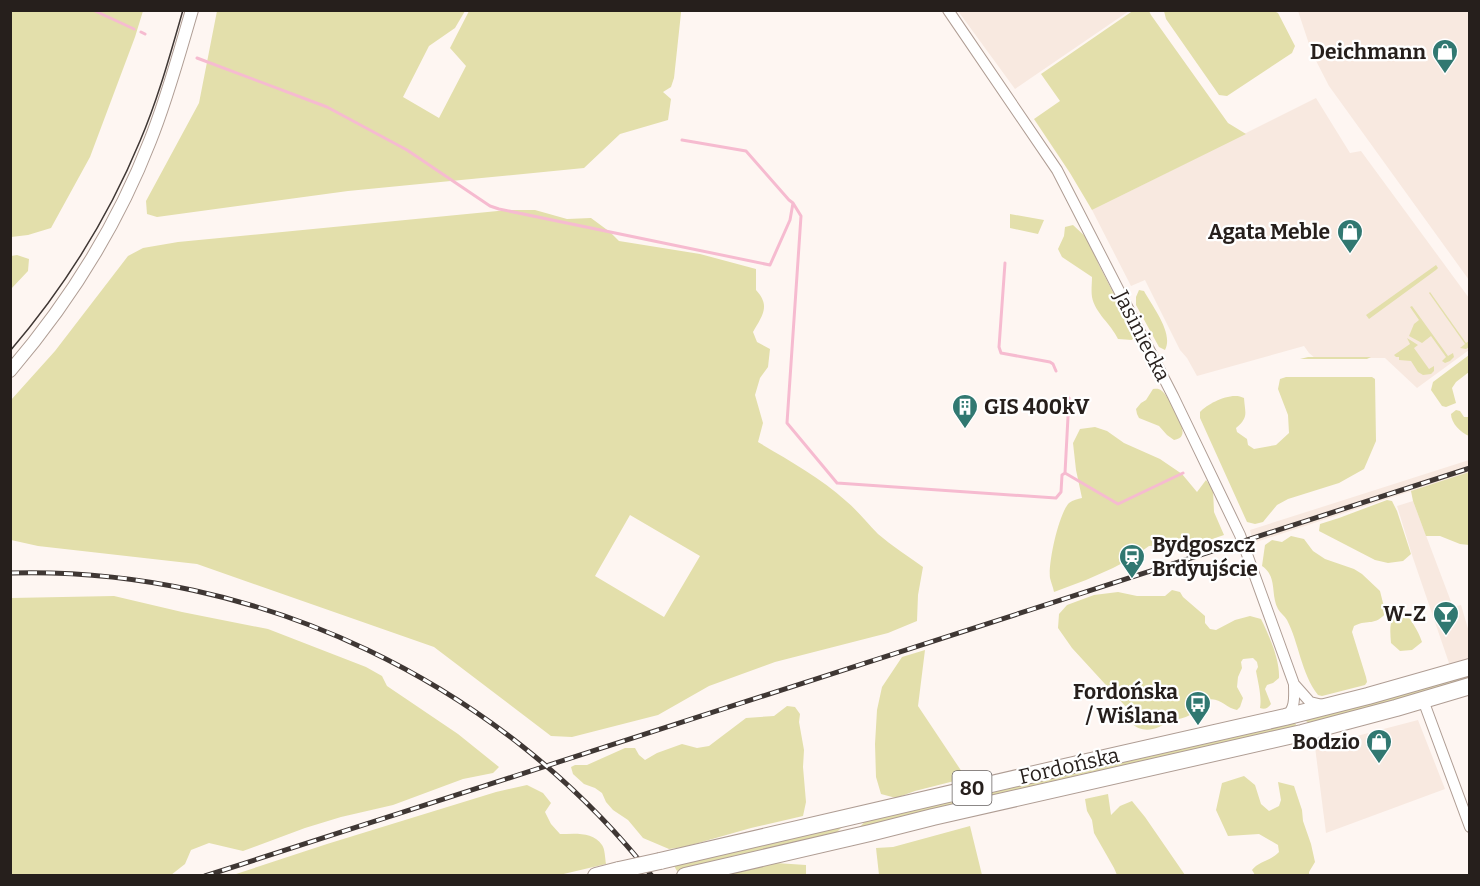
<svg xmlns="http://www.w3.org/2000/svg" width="1480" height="886" viewBox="0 0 1480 886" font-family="Bitter,serif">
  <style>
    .built { fill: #f8e9e0 }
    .green { fill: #e3dfab; fill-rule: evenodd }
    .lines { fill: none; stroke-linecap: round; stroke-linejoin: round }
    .stream { stroke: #f6bbd0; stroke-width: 3 }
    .minor-casing { stroke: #af9d94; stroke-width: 12 }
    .tertiary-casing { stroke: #af9d94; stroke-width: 14 }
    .primary-casing { stroke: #af9d94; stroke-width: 18 }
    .minor { stroke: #fff; stroke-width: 10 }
    .tertiary { stroke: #fff; stroke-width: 12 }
    .primary { stroke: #fff; stroke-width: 16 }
    .tram { stroke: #3f3734; stroke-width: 1.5 }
    .rail-casing { stroke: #3f3734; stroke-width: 5 }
    .rail { stroke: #fff; stroke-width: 3; stroke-dasharray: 9; stroke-linecap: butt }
    .primary-bridge-casing { stroke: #af9d94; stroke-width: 18; stroke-linecap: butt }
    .primary-bridge { stroke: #fff; stroke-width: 16 }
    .labels { text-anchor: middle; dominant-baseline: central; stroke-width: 4.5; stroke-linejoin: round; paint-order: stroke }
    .shield { fill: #fff; stroke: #676260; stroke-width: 1.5 }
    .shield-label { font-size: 20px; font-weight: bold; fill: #261f1c }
    .poi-label { font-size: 21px; font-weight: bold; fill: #261f1c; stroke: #fff; text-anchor: end }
    .street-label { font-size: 21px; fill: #261f1c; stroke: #fff }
  </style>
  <rect width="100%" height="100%" fill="#fef6f2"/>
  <!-- built -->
  <path class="built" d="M958,11H1129L1015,89Z
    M1298,11H1469V280L1329,86L1312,53Z
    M1316,98L1350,153L1361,151L1469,298V350L1417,388L1385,358H1315L1309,353L1304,346L1197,376L1187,358L1180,350L1145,280L1131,286L1092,210Z
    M1469,460V472L1253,543L1250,530Z
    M1413,501L1453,607L1461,605L1469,632V659L1450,666L1413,558L1397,506Z
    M1418,720L1445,789L1326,833L1315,747Z"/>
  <!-- green -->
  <path class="green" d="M1134,10L1149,11L1151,15L1228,123L1246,134L1092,210L1070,173L1034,119L1060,101L1041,74Z
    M10,11H143L135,37L90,157L51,228L28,235L11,237Z
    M217,11H465L455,28L429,46L403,97L439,118L466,66L450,48L469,11L681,10V13L674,78L671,87L663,92L671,99L668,120L620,134L584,168L348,191L157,217L147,214L146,201L199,103Z
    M1164,11H1274L1278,13L1295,46L1292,53L1227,96L1219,95L1166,19Z
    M508,210H535L567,219L591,218L610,232L619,241L700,254L756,269V290C771,306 762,316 753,332L757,342L770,349L768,367L760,378L755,395L763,423L758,442C788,460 820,477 846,501C857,510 867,523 878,534C892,546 908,556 923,567L918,595L917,621L888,633L775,662L709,686L658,715L572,737L551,736L434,647L197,564L38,546L11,540V400L55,351L128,256L143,248L178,242ZM630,515L700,556L664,617L595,576Z
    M1010,214L1044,220L1038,234L1010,228Z
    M1073,225L1088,239L1099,265L1135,335L1132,340L1118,339C1111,324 1095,313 1092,297C1091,291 1092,283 1092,277L1062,257L1058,249L1064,236L1065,227Z
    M17,255L29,259L28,271L11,289V256Z
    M1436,265L1438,268L1436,270L1369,319L1366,315Z
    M1139,290L1144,291C1152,306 1174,333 1165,350L1159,347L1136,305V297Z
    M1430,292L1466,343L1469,341V347L1466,349L1460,348L1465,344L1429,293Z
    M1412,306L1448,356L1453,353L1454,357L1450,361L1445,363L1442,361L1446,357L1431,336L1422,343L1409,336L1414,324L1419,320L1410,307Z
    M1407,338L1418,345L1414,348L1429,369L1434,366V371L1431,374L1423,375L1418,372L1411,361L1399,360V357H1396L1394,355L1410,344Z
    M1469,355V372L1456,382L1452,388L1456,403L1446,407L1442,406L1431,390L1433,382Z
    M1308,357H1371L1367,359H1300Z
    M1286,377H1372L1375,379L1376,441L1364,469L1339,483L1288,499L1277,505L1263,522L1255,524L1247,522L1200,418V412C1208,403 1232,391 1244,398C1245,413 1249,417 1236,428L1237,432L1247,439L1248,445L1254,449L1276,445L1289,433L1288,415L1278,389L1280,379Z
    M1153,389C1157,389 1158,388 1162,391C1168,396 1186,426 1182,435C1181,438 1178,439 1174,440L1167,435L1159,426L1139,418L1137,414L1136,409L1141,403L1146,400Z
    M1456,410L1460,411L1464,417H1469V436C1461,433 1451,423 1451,414Z
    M1095,427L1107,431L1124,443L1160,459L1182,474L1197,492L1206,480L1213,489L1214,512L1224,535L1177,551L1172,545L1149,546L1132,558L1113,568L1086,580L1054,592C1053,587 1051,582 1050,578C1048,563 1059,513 1069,503C1073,500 1078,499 1082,498L1076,470L1073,443L1080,429Z
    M1469,472V545L1460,544L1440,536H1426L1413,501L1411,491Z
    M1387,500L1392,501L1397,511L1411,554L1403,561L1388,563L1375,560L1319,531L1320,524L1339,518Z
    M1291,536L1304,539L1313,551L1325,559L1354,569L1362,574L1380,591L1383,603L1388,611C1373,628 1370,618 1354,626L1352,632L1366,677L1367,682L1365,685L1322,696L1318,695C1301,673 1299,643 1287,620C1285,616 1280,613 1278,609C1270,594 1278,577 1262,566L1265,545L1272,540L1282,542Z
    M1172,590L1180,592L1183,597L1205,616V623L1210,629L1216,630L1235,620L1250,616L1261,619C1269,635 1280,660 1279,678L1273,683L1267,685L1265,689L1271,704C1268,708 1265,710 1260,708C1262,697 1258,682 1256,671L1258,667L1257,662L1253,658L1243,659L1241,662L1242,668L1238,677L1237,687L1243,698L1240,707L1237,710C1226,708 1219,696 1207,700C1199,703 1196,712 1190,715C1185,718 1177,719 1172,721C1167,722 1164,725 1159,727C1143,734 1127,727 1127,708L1072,648L1058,628L1059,614L1067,605L1094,595L1118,592L1137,596H1165Z
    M114,596L182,612L268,629L366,667L382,676L387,686L458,734L499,767L493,773L463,779L393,805L341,817L305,828L243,851L209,843L191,850L185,864L171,875H11V598Z
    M1403,610C1411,620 1418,630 1422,642L1412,650L1400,651L1391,643C1390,629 1388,616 1403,610Z
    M925,650L918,706L966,778L915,791L896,798L881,794L876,777L875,744L877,710L882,687L902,657Z
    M1469,672V681L1310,724L1306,721V720Z
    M787,706L795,707L800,714L799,722L804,750L803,767L806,802L803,816L751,828L684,847L669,849L643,838L628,820L613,810L606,802L602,793L595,788L584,784L573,774L571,767L575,765H587L625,748H635L639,755L645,760L657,753L682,744L697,748L709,746L746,718L774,716Z
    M1294,723L1296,724L1295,727L854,832L868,819Z
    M1244,776L1255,785L1261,804L1269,811L1279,806L1281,800L1278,782L1294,786L1302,810L1303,821L1311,844L1315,862L1309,872V875H1255L1252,870C1259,861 1271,861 1279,852L1278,845L1259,834L1228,836L1216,810L1222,783Z
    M527,785L543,793L551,803L545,812L551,824L560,834C574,834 593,831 602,845C605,849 605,858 606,864L555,876L233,875L327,844L496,792Z
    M1108,794L1111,815L1120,806L1132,801L1145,817L1185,875H1117L1114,868L1094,833L1092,820L1087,811L1085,799Z
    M845,824L832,837L677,871L673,864Z
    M970,826L982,875H879L876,848L893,847Z
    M776,863L806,865V875L716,876Z"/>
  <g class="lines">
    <!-- stream -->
    <path class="stream" d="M93,10L134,29
      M141,32L145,34
      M197,58L327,107L407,150L490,206L499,209L770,265L790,220L793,203
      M682,140L746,151L789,200L793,203L801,216L787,423L837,483L1056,498L1061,492L1062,475L1065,473L1118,504L1183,473
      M1005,263L999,347L1001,353L1050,362L1053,364L1056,371
      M1065,473L1069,398"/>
    <defs>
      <path id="minor" d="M948,10L1057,170L1074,203L1173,396L1240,535L1294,684L1310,702L1323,705
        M1423,700L1470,827
        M1286,717C1296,707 1294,697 1294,684"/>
      <path id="tertiary" d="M10,371C69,302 117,226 150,141C167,99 179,54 192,10"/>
      <path id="primary" d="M660,861L1069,766L1285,717L1368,696L1470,667
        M596,876L619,870
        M685,876L870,833L933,817L1302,733L1396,708L1470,686"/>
    </defs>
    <!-- minor casing -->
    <use href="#minor" class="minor-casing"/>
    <!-- tertiary casing -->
    <use href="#tertiary" class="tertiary-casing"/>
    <!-- primary casing -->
    <use href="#primary" class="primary-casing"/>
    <!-- minor -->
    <use href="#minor" class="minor"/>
    <!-- tertiary -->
    <use href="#tertiary" class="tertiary"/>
    <!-- primary -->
    <use href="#primary" class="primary"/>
    <!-- tram -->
    <path class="tram" d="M10,351C64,288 108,218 140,141C158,99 170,55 183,10"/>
    <defs>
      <path id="rail" d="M10,573C257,566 500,683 652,876
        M205,876L1470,468"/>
    </defs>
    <!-- rail casing -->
    <use href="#rail" class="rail-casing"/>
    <!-- rail -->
    <use href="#rail" class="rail"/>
    <defs>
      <path id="primary-bridge" d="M619,870L660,861"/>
    </defs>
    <!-- primary-bridge casing -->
    <use href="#primary-bridge" class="primary-bridge-casing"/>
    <!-- primary-bridge -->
    <use href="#primary-bridge" class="primary-bridge"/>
  </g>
  <!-- icons -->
  <defs>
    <symbol id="shop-pin" viewBox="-11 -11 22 30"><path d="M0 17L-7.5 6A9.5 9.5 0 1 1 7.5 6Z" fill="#317871" stroke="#fff"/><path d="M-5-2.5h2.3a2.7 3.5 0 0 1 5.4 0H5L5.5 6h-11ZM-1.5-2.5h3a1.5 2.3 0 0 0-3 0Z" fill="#fff"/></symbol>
    <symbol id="building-pin" viewBox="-11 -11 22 30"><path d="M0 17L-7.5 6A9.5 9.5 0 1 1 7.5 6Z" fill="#317871" stroke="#fff"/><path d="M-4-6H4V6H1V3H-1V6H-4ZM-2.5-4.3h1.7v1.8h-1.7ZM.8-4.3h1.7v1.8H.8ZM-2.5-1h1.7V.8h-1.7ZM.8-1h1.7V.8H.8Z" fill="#fff"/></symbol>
    <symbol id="station-pin" viewBox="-11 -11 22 30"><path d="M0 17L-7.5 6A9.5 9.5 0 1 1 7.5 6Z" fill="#317871" stroke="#fff"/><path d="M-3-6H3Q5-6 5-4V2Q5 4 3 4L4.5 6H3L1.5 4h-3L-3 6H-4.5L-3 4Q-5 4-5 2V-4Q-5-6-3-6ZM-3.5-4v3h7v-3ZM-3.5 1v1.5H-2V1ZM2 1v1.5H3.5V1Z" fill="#fff"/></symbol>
    <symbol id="bar-pin" viewBox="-11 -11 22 30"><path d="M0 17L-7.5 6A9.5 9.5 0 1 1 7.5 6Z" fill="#317871" stroke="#fff"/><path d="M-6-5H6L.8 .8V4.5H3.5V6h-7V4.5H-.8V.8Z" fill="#fff"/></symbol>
    <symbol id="bus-pin" viewBox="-11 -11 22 30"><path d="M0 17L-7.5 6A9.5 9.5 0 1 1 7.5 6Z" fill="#317871" stroke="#fff"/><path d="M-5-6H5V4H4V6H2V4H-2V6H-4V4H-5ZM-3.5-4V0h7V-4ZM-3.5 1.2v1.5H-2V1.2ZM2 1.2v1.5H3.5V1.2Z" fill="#fff"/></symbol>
  </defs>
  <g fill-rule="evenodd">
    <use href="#shop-pin" x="1430" y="37" width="30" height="40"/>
    <use href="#shop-pin" x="1335" y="217" width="30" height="40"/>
    <use href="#building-pin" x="950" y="392" width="30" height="40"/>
    <use href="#station-pin" x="1117" y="542" width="30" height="40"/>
    <use href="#bar-pin" x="1431" y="599" width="30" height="40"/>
    <use href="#bus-pin" x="1183" y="689" width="30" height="40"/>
    <use href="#shop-pin" x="1364" y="727" width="30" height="40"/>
  </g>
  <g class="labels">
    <!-- shield labels -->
    <rect class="shield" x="952.5" y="771" width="39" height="34" rx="4.5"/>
    <g class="shield-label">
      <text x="972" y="788">80</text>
    </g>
    <!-- poi labels -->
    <g class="poi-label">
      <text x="1426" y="52">Deichmann</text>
      <text x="1330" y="232">Agata Meble</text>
      <text x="984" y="407" text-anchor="start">GIS 400kV</text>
      <text x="1152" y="545" text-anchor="start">Bydgoszcz<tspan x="1152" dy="24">Brdyujście</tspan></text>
      <text x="1426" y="614">W-Z</text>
      <text x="1178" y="692">Fordońska<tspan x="1178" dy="24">/ Wiślana</tspan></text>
      <text x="1360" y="742">Bodzio</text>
    </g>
    <!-- street labels -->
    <g class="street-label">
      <text transform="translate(1142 336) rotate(63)">Jasiniecka</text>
      <text transform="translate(1069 766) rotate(-13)">Fordońska</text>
    </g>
  </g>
  <!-- border -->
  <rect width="1480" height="886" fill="none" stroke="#261f1c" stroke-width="24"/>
</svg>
